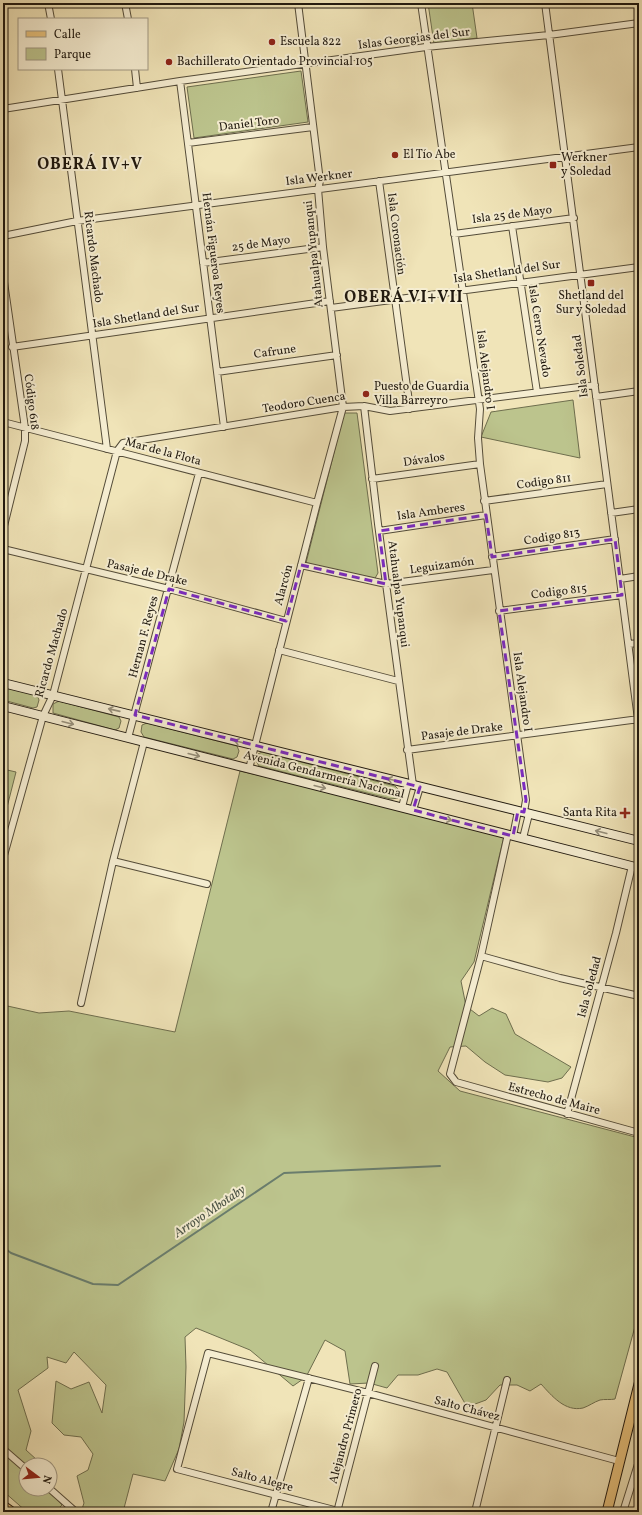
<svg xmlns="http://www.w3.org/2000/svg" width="642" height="1515" viewBox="0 0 642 1515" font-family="Vollkorn,serif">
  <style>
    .green { fill: #bcc48d; stroke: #6e6e4e }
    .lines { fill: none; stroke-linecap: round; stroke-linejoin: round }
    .stream { stroke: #6a7d6d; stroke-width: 2 }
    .street-casing { stroke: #544c39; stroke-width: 8 }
    .secondary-casing { stroke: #20190f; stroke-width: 10 }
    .primary-casing { stroke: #20190f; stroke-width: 11 }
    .highway-casing { stroke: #20190f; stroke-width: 13 }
    .street { stroke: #f5edd1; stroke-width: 6 }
    .secondary { stroke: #f5edd1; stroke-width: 8 }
    .primary { stroke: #e8c27c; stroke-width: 9 }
    .highway { stroke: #e8c27c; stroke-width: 11 }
    .oneway { stroke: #958e7a }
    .marked { fill: none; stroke: #7b2cbf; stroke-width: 3; stroke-dasharray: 8 5; stroke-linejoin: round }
    .poi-dot { fill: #8f2418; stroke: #f5edd1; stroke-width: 1.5 }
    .labels { text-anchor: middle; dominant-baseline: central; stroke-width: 4; stroke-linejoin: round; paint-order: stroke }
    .street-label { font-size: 12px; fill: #20190f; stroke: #f5edd1 }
    .poi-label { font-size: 12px; fill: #20190f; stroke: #f5edd1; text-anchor: start }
    .water-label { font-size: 13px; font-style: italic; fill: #4b5346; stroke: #f5edd1 }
    .district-label { font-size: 16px; font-weight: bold; letter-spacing: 1px; fill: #20190f; stroke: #f5edd1 }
  </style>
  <rect width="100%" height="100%" fill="#f0e4b8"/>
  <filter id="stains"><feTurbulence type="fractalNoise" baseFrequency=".005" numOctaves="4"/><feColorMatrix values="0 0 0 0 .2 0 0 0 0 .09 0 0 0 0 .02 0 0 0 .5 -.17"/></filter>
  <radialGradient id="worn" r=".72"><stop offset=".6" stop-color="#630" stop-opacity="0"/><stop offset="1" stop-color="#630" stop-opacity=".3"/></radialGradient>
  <!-- green -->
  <path class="green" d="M428,3H472L477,38L434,44Z
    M301,71L308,122L194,138L187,87Z
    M573,400L580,458L481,437L491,412Z
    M344,413H357L378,573L374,580L306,563Z
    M3,687L37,695L39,700L37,707L33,708L3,700Z
    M59,701L119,717L121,721L119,728L115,730L53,713V704Z
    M147,723L237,746L239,751L237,757L233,759L144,737L141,732L142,725Z
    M262,752L395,786L400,791L398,798L391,799L259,766L256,761L258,754Z
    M3,769L16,772L4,819H3Z
    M240,771L505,832L474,962L461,981L466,1006L479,1016L492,1008L506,1014L515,1034L571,1067L562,1078L548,1082L505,1075L485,1062L466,1046L450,1047L438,1071L460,1091L639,1138V1312L615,1399C611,1400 604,1399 600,1400C594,1402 589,1406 583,1408C565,1412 552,1396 541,1384L530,1391L517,1385H500L486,1400L467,1407L447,1372L437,1369L418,1375H398L387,1388L369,1383L350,1384L345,1351L325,1340L306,1377L293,1386L250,1350L196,1328L185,1337L186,1367L184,1422L179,1449L165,1481L133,1474L123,1512H81L84,1503L77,1476L88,1470L93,1454L81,1437L64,1435L52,1423L56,1381L71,1389L89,1382L102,1413L106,1385L74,1352L66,1363L47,1357L48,1368L18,1390L31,1431L26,1450L37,1460L36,1465H26V1489H48L62,1505L55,1512H27L3,1491V1005L39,1013L69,1011L175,1032Z"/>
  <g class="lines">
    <!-- stream -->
    <path class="stream" d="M3,1247L11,1253L93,1284L118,1285L284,1173L440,1166"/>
    <defs>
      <path id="street" d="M48,3L51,19
        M125,3L128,19
        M421,3L480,409L478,438L480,464L526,800L524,812
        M545,3L639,727
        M58,69L107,449
        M135,69L137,88
        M180,81L224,427
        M3,109L180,81L426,47L549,35L639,23
        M188,143L313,127
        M379,181L410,409
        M512,226L537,392
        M454,234L574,218
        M3,236L77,221L639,147
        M203,263L323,247
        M3,275L25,428V441L3,530
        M331,308L639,267
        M12,347L330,301
        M217,372L337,355
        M596,397L639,391
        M364,406L378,524L413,785
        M3,422L317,503
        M372,479L480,464
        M484,501L607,484
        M611,513L639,509
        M379,531L486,515
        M3,549L169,589L286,621
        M492,557L615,539
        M301,565L386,584L493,570
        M620,579L639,576
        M499,611L622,595
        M629,644L639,643
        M279,650L398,681
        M128,738L199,473
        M407,750L639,719
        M249,769L317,503L343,407L323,247L318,189L320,181L298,3
        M402,807L408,784
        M413,810L420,787
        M508,834L481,956L560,978L639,996
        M513,836L518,811
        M523,838L529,814
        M3,859L43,716L53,695L117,451L123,443L343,407L364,406L390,411L595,385
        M113,861L207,884
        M481,956L450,1074L456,1082L639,1133
        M81,1003L113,861L144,742
        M567,1114L616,933L632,866
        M3,1449L26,1469
        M50,1489L76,1512
        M271,1512L309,1378
        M337,1512L375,1366
        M342,1512L177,1469L208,1353L368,1393L619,1461
        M475,1512L507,1380
        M623,1512L639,1461"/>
      <path id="secondary" d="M3,683L639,841
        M3,706L639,868"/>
      <path id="primary" d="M607,1512L639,1384"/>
      <path id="highway" d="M3,1507L10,1512"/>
    </defs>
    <!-- street casing -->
    <use href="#street" class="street-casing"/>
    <!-- secondary casing -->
    <use href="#secondary" class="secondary-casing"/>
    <!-- primary casing -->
    <use href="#primary" class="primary-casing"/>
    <!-- highway casing -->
    <use href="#highway" class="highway-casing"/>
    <!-- street -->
    <use href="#street" class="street"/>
    <!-- secondary -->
    <use href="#secondary" class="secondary"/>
    <!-- primary -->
    <use href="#primary" class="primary"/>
    <!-- highway -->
    <use href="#highway" class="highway"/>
  </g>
  <!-- one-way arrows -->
  <defs><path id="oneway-shaft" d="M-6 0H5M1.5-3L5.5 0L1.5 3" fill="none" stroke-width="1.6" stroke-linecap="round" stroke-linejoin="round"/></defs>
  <g class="oneway">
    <use href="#oneway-shaft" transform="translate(114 710) rotate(-167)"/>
    <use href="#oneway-shaft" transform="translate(68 723) rotate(14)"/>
    <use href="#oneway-shaft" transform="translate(240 742) rotate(-166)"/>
    <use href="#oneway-shaft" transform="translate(194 755) rotate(14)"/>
    <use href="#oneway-shaft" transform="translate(393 780) rotate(-166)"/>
    <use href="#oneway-shaft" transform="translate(320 787) rotate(14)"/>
    <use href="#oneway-shaft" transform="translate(446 819) rotate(14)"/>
    <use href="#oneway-shaft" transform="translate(601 832) rotate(-166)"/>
  </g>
  <!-- marked area -->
  <path class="marked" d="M486,515L492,557L615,539L622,595L499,611L526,800L524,812L518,811L513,836L413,810L420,787L135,715L169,589L286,621L301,565L386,584L379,531Z"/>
  <!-- markers -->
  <g class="poi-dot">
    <circle cx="272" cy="42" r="4"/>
    <circle cx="169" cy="62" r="4"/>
    <circle cx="395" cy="155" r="4"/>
    <rect x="549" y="161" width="8" height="8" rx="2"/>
    <rect x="587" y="279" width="8" height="8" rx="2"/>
    <circle cx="366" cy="394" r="4"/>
    <path d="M623 807h4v4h4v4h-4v4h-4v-4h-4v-4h4z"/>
  </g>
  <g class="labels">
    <!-- street labels -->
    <g class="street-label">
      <text transform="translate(414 39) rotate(-7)">Islas Georgias del Sur</text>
      <text transform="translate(249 124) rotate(-7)">Daniel Toro</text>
      <text transform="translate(319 178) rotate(-7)">Isla Werkner</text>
      <text transform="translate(512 215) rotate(-7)">Isla 25 de Mayo</text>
      <text transform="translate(396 234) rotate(83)">Isla Coronación</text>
      <text transform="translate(261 244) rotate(-8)">25 de Mayo</text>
      <text transform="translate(213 253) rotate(83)">Hernán Figueroa Reyes</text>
      <text transform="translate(314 254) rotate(-96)">Atahualpa Yupanqui</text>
      <text transform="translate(93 257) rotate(83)">Ricardo Machado</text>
      <text transform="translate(507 272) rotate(-8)">Isla Shetland del Sur</text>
      <text transform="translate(146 316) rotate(-9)">Isla Shetland del Sur</text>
      <text transform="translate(539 331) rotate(81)">Isla Cerro Nevado</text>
      <text transform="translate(275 352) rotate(-8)">Cafrune</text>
      <text transform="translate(581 366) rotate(-97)">Isla Soledad</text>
      <text transform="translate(485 370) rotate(83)">Isla Alejandro I</text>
      <text transform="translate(31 402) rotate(83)">Código 618</text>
      <text transform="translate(304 403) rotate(-9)">Teodoro Cuenca</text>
      <text transform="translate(163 452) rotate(15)">Mar de la Flota</text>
      <text transform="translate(424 460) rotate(-8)">Dávalos</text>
      <text transform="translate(544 482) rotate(-8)">Codigo 811</text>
      <text transform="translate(431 512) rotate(-8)">Isla Amberes</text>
      <text transform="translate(552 537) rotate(-9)">Codigo 813</text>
      <text transform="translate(442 566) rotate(-8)">Leguizamón</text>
      <text transform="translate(147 573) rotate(13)">Pasaje de Drake</text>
      <text transform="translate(284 585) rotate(-75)">Alarcón</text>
      <text transform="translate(559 592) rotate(-7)">Codigo 815</text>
      <text transform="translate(398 594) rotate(83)">Atahualpa Yupanqui</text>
      <text transform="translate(144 637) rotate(-75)">Hernan F. Reyes</text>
      <text transform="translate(52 653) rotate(-74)">Ricardo Machado</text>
      <text transform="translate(522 692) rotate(82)">Isla Alejandro I</text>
      <text transform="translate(462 732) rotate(-7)">Pasaje de Drake</text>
      <text transform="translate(324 775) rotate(14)">Avenida Gendarmería Nacional</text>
      <text transform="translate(590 987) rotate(-75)">Isla Soledad</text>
      <text transform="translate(554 1099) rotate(15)">Estrecho de Maire</text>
      <text transform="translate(467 1409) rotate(15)">Salto Chávez</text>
      <text transform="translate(346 1436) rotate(-75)">Alejandro Primero</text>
      <text transform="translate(262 1480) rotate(15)">Salto Alegre</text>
    </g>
    <!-- poi labels -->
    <g class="poi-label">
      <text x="280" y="42">Escuela 822</text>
      <text x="177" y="62">Bachillerato Orientado Provincial 105</text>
      <text x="403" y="155">El Tío Abe</text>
      <text x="561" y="158">Werkner<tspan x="561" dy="14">y Soledad</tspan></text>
      <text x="591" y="296" text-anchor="middle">Shetland del<tspan x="591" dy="14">Sur y Soledad</tspan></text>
      <text x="374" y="387">Puesto de Guardia<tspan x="374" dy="14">Villa Barreyro</tspan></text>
      <text x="617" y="813" text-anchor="end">Santa Rita</text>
    </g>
    <!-- water labels -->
    <g class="water-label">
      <text transform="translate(210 1212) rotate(-34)">Arroyo Mbotaby</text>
    </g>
    <!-- district labels -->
    <g class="district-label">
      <text x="90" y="165">OBERÁ IV+V</text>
      <text x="404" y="298">OBERÁ VI+VII</text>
    </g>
  </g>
  <!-- margin -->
  <rect width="642" height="1515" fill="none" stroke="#f0e4b8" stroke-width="16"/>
  <rect x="4" y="4" width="634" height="1507" fill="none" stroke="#20190f" stroke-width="2"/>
  <rect x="8" y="8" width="626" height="1499" fill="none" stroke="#20190f"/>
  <!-- legend -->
  <rect x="18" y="18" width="130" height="52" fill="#f5edd1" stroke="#a09883"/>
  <rect x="26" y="31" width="20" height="6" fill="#e8c27c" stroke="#a09883"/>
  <text x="54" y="38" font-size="12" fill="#20190f">Calle</text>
  <rect x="26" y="48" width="20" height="12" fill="#bcc48d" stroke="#a09883"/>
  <text x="54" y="58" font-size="12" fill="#20190f">Parque</text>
  <!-- north arrow -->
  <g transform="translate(38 1477) rotate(106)"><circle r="19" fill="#f5edd1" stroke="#a09883"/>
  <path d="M0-3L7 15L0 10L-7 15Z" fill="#8f2418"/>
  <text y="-6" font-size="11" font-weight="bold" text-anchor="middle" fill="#20190f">N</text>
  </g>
  <rect width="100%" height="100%" filter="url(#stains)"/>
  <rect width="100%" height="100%" fill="url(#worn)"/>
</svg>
